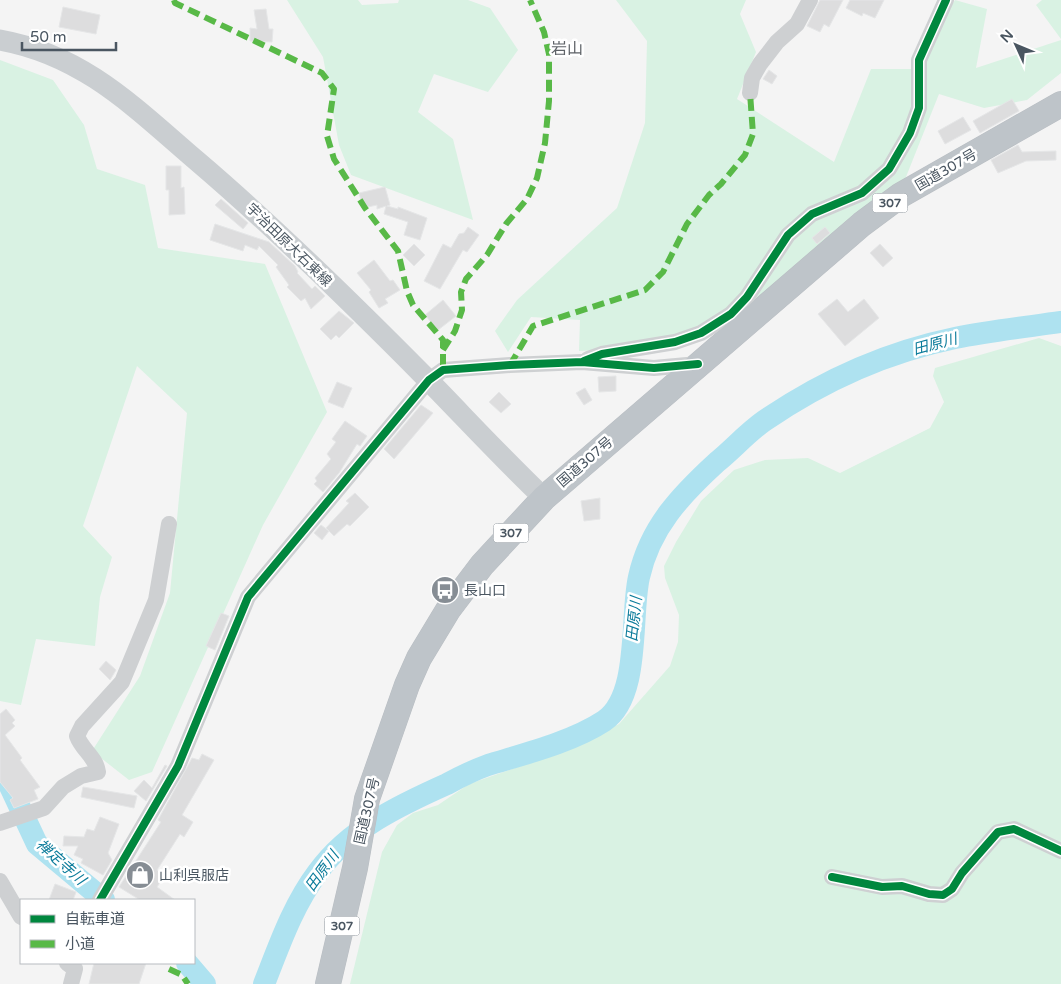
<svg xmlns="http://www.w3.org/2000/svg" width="1061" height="984" viewBox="0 0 1061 984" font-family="'Varela Round','Noto Sans JP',sans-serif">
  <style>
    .green { fill: #d9f2e3 }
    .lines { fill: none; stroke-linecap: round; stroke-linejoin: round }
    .river { stroke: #aee2f0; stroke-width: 22 }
    .building { fill: #ddddde; stroke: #e5e6e7 }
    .highway-casing { stroke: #b9bec3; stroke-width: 26 }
    .minor { stroke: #ced0d2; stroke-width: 16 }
    .major { stroke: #caced1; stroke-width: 21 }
    .highway { stroke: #bec4c9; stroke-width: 25 }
    .quiet { stroke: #58b947; stroke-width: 6; stroke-dasharray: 12 6; stroke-linecap: butt }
    .cycleway-casing { stroke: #fff; stroke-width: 11 }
    .cycleway { stroke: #00873e; stroke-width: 8 }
    .labels { text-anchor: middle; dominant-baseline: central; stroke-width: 5; stroke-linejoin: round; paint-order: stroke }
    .shield { fill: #fff; stroke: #808990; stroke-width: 1 }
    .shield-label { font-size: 12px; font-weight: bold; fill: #4a5661 }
    .street-label { font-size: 14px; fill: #4a5661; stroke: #fff }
    .poi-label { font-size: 14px; fill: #4a5661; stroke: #fff; text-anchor: start }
    .water-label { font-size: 15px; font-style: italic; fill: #0c7c9b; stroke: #fff }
    .quarter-label { font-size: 16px; fill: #5f6368; stroke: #fff }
  </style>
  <rect width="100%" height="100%" fill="#f4f4f4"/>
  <!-- green -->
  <path class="green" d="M287,0H358L362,5L398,3L399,0H468L490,8L518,50L488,92L434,74L418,112L453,139L473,220L351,175L339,145L323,57Z
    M616,0H746L740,14L756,52L737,99L834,162L871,69H912L955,0L987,9L976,68L1061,40V73L1027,100L984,108L939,94L902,187L761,296L681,346L579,351L580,320L531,317L508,352L495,331L517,300L617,208L645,123L647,41Z
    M1042,0H1061V39L1036,5Z
    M0,60L53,80L84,125L97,169L145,185L158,248L265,264L327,412L263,525L152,772L129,780L92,751L140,676L170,593L187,413L137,366L83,526L112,557L100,597L95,646L36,639L21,705L0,701Z
    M1039,338L1061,346V984H350L382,852L397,825L413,813L438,805L469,784L567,750L619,724L670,666L678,642L679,615L665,578L664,566L676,542L701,501L734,470L765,460L808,458L840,473L930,428L944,402L933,376L935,368Z"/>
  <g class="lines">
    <!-- river -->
    <path class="river" d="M0,765L37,844L104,900
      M187,963L205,984
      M264,984C279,946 293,905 318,872C349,829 400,805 447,784C460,777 474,770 488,765C524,754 572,742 604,721C641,696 630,616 639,577C650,527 681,495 717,462C733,449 747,433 764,421C821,382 887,352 955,338C990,331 1026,327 1061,322"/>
  </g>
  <!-- building -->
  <path class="building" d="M820,0H843L829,27L824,24L820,32L807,26Z
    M850,0H884L875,18L863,13L862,16L846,8Z
    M63,7L100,15L96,34L59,27Z
    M266,9L269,29H273L272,42L250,41V28L257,29L254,10Z
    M769,70L777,76L772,84L763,79Z
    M1012,99L1019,111L980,133L973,121Z
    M963,117L971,130L945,144L938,131Z
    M1018,145L1022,152L1056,151V160L1026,161L998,173L991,160Z
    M166,166H181V188L184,187L185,214L169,215V190H166Z
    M385,187L390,205L387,206L398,209V207L427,218L420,240L404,235L408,222L384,214L386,206L377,209V205L363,208L359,193Z
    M221,199L248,223L243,229L215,205Z
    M215,224L269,242L295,266L298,272L297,273L312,289L315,286L325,296L311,309L305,298L301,301L287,287L289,285L276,267L278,265L259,246L257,250L245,245L243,251L210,240Z
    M468,227L479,235L467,252L463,250L440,289L424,281L443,244L451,248L459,234L464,233Z
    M825,227L830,233L817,244L812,238Z
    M414,244L425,255L414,266L403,255Z
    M880,244L893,258L883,267L870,253Z
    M374,260L390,281L393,280L400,290L385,299L388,303L379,308L369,292L371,290L357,273Z
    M837,299L848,312L864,299L879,318L845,346L818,314Z
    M443,300L456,316L438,330L425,315Z
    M339,311L354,323L339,338L336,335L331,340L320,329Z
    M616,376V391L599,392L598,377Z
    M337,382L352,388L343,408L328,402Z
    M585,388L592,400L584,405L576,393Z
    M499,392L511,404L501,413L489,402Z
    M421,405L433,413L394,459L384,449Z
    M345,421L367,436L360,446L357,444L339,473L323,492L314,484L317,481L315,478L331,459L327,454L336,442L332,439Z
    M355,493L369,507L350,526L347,524L334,536L326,528L349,503L346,501Z
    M600,498V519L584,521L581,501Z
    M321,525L329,531L322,540L314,533Z
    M221,613L229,616L215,650L206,646Z
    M106,661L116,670L110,680L99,669Z
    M6,709L15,720L12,723L15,726L5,735L22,758L20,760L40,787L34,790L38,799L14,808L10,800L13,798L0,782V714Z
    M202,754L214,760L182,815L193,822L184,837L180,834L157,870L165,875L157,887L175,900H140L119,887L161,822L158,820L192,758L199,760Z
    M165,765L167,766L146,801L134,791L144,780L152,788Z
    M83,787L137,796L134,808L81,797Z
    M100,817L119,824L108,853L112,860L103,875L81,863L83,859L74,855L78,846H63L64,836L84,837L87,829L94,831Z
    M55,884L76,892L73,900H49Z
    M94,963H146L139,984H89Z"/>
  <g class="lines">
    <defs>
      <path id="highway" d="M328,984L355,868L367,799L407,685L419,658L448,610L482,565L544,498L862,224L901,195L1061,104"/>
    </defs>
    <!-- highway casing -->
    <use href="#highway" class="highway-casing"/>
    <!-- minor -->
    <path class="minor" d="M750,93L752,78L760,64L777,42L797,24L810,0
      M588,359L602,354L675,342L701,333L731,314L747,297L788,235L812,214L862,193L889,169L910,133L919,108V60L946,0
      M0,823L44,808L63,787L81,776L98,772C96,757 82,750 77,736L82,726L122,682L156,600L169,524
      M832,877L882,887L902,886L929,894L943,895L952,889L962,873L998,832L1014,829L1061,851
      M0,881L21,917
      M100,900L178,766L248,597L429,380L443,370L510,365L582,362L654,368L698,364
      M67,963L75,969L71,984"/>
    <!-- major -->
    <path class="major" d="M0,40C84,55 135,108 197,161C278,230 355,306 430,382C468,421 505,461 544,498"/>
    <!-- highway -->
    <use href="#highway" class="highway"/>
    <!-- quiet -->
    <path class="quiet" d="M174,0L175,3L322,73L334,89L327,136L334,159L365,208L398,251L407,291L413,305L443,340V370
      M443,350L455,331L462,310L461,292L466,279L487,255L506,224L527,199L537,178L545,143L549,101V54L544,32L530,0
      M510,365L533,326L645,290L663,272L687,224L709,195L721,184L745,155L753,134L750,93
      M169,969L182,975L188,984"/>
    <defs>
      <path id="cycleway" d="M584,361L602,354L675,342L701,333L731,314L747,297L788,235L812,214L862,193L889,169L910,133L919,108V60L946,0
        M832,877L882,887L902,886L929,894L943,895L952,889L962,873L998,832L1014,829L1061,851
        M100,900L178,766L248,597L429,380L443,370L510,365L582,362L654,368L698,364"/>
    </defs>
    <!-- cycleway casing -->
    <use href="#cycleway" class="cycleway-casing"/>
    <!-- cycleway -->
    <use href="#cycleway" class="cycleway"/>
  </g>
  <!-- icons -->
  <defs>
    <symbol id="bus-disc" viewBox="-11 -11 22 22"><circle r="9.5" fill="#868d94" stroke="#fff"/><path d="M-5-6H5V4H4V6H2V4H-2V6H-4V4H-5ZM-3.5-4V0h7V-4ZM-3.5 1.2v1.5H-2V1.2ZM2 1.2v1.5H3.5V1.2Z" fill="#fff"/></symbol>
    <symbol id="shop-disc" viewBox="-11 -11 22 22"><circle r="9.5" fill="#868d94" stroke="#fff"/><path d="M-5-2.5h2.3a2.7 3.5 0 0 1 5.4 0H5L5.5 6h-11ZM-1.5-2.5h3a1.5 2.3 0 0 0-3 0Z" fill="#fff"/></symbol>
  </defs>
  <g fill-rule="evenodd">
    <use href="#bus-disc" x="429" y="574" width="32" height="32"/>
    <use href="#shop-disc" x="124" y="859" width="32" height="32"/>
  </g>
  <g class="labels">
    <!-- shield labels -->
    <g class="shield">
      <rect x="872.5" y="193.5" width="35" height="19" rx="4"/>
      <rect x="493.5" y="523.5" width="35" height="19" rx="4"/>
      <rect x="324.5" y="916.5" width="35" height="19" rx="4"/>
    </g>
    <g class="shield-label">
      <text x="890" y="203">307</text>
      <text x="511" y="533">307</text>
      <text x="342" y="926">307</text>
    </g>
    <!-- street labels -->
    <g class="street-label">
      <text transform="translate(946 170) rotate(-30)">国道307号</text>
      <text transform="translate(289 245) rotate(44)">宇治田原大石東線</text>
      <text transform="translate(585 462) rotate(-41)">国道307号</text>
      <text transform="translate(367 811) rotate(-77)">国道307号</text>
    </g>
    <!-- poi labels -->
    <g class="poi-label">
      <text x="464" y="590">長山口</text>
      <text x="159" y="875">山利呉服店</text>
    </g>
    <!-- water labels -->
    <g class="water-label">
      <text transform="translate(935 344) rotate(-15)">田原川</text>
      <text transform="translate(634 619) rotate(-84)">田原川</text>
      <text transform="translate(61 862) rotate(42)">禅定寺川</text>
      <text transform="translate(322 871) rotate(-54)">田原川</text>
    </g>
    <!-- quarter labels -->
    <g class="quarter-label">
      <text x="567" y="49">岩山</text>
    </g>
  </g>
  <!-- legend -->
  <rect x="20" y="899" width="175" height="65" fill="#ffffff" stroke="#b7bbc0"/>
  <rect x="30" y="915" width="25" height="8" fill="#00873e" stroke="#b7bbc0"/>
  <text x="65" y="924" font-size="15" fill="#4a5661">自転車道</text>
  <rect x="30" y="940" width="25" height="8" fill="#58b947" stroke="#b7bbc0"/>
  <text x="65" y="949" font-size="15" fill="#4a5661">小道</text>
  <!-- north arrow -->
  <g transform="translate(1016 45) rotate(314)" stroke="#ffffff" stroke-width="4" paint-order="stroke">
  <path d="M0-4L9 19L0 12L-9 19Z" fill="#4a5661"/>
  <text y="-8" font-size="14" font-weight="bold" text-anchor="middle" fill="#4a5661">N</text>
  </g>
  <!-- scale -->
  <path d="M22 42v8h94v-8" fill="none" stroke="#4a5661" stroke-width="2.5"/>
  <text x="30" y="42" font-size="15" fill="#4a5661" stroke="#ffffff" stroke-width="4" paint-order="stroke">50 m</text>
</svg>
